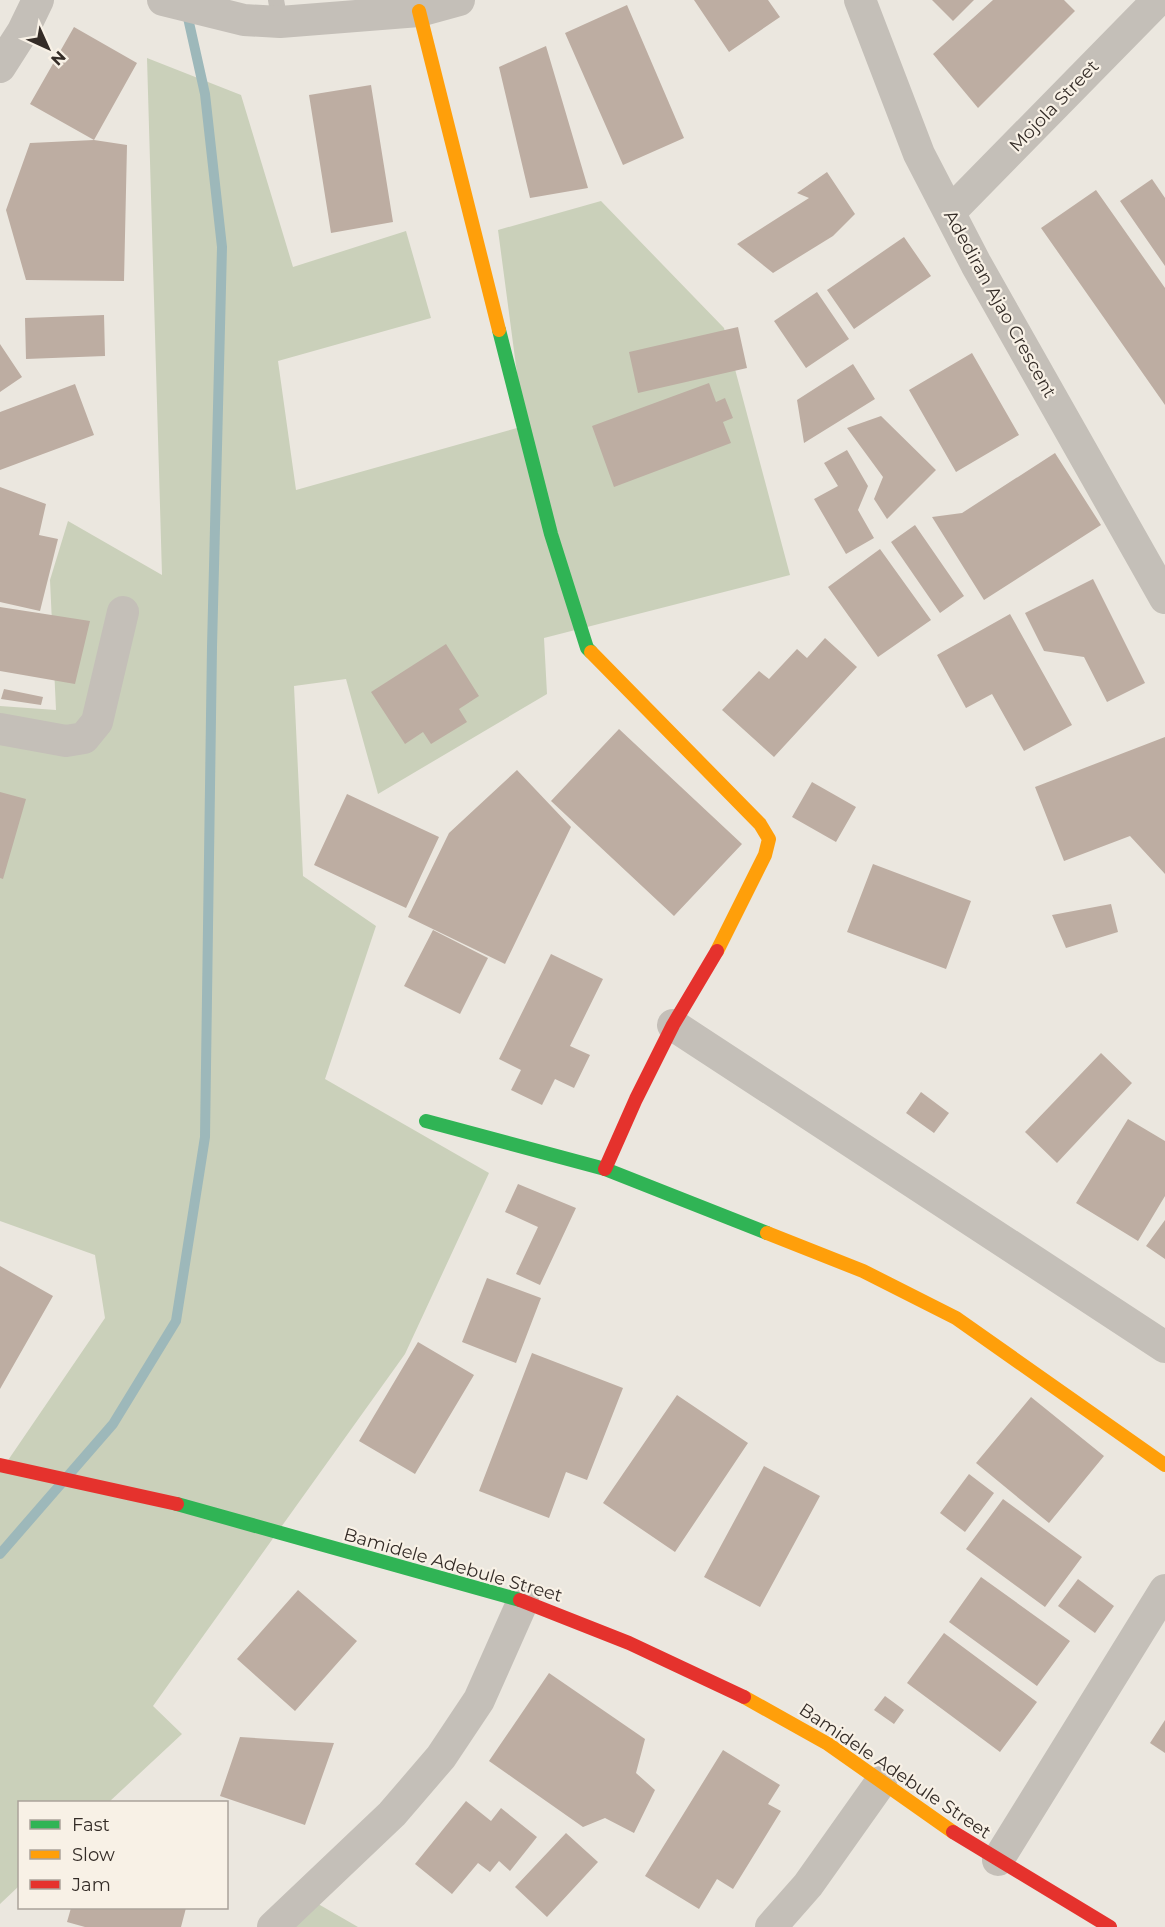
<svg xmlns="http://www.w3.org/2000/svg" width="1165" height="1927" viewBox="0 0 1165 1927" font-family="Montserrat,sans-serif">
  <style>
    .green { fill: #cad0ba }
    .lines { fill: none; stroke-linecap: round; stroke-linejoin: round }
    .stream { stroke: #9db8ba; stroke-width: 10 }
    .building { fill: #bdada2 }
    .lane { stroke: #c4bfb8; stroke-width: 16 }
    .street { stroke: #c4bfb8; stroke-width: 32 }
    .fast { stroke: #30b455; stroke-width: 14 }
    .slow { stroke: #ff9f0a; stroke-width: 14 }
    .jam { stroke: #e5322d; stroke-width: 14 }
    .labels { text-anchor: middle; dominant-baseline: central; stroke-width: 4.5; stroke-linejoin: round; paint-order: stroke }
    .street-label { font-size: 18px; fill: #342c27; stroke: #f8f1e6 }
  </style>
  <rect width="100%" height="100%" fill="#ebe7df"/>
  <!-- green -->
  <path class="green" d="M147,58L241,95L293,267L406,231L431,318L278,361L296,490L524,426L498,230L601,201L724,328L790,575L544,638L547,694L378,794L346,679L294,686L303,876L376,926L325,1079L489,1173L405,1354L153,1706L182,1734L109,1802H20L19,1886L0,1904V1472L105,1318L95,1255L0,1221V706L56,710L50,580L68,521L162,575Z
    M313,1901L358,1927H287Z"/>
  <g class="lines">
    <!-- stream -->
    <path class="stream" d="M0,1554L113,1424L176,1321L205,1137L212,647L222,247L205,94L186,9"/>
  </g>
  <!-- building -->
  <path class="building" d="M694,0H768L780,17L729,52Z
    M932,0H974L953,21Z
    M993,0H1064L1075,11L978,108L933,54Z
    M627,5L684,138L623,165L565,33Z
    M74,27L137,63L94,140L127,145L124,281L26,280L6,210L30,143L94,140L30,104Z
    M546,46L588,188L530,198L499,67Z
    M371,85L393,222L331,233L309,95Z
    M827,172L855,214L833,236L773,273L737,244L809,198L797,193Z
    M1152,179L1165,198V266L1120,201Z
    M1096,190L1165,288V405L1041,228Z
    M904,237L931,276L854,329L827,290Z
    M817,292L849,339L806,368L774,321Z
    M104,315L105,356L26,359L25,318Z
    M738,327L747,368L638,393L629,352Z
    M0,344L22,377L0,392Z
    M972,353L1019,435L956,472L909,390Z
    M853,364L875,399L804,443L797,400Z
    M709,383L716,402L725,398L733,418L723,422L731,443L614,487L592,426Z
    M75,384L94,435L0,470V412Z
    M881,416L936,470L887,519L874,499L883,477L847,428Z
    M847,450L868,486L858,510L874,538L846,554L814,499L838,486L824,463Z
    M1055,453L1101,525L984,600L932,517L962,513Z
    M0,487L46,504L39,535L58,539L40,611L0,602Z
    M915,525L964,596L940,613L891,542Z
    M880,549L931,620L878,657L828,587Z
    M1093,579L1145,683L1107,702L1084,657L1044,651L1025,613Z
    M0,607L90,621L75,684L0,671Z
    M1010,614L1072,725L1024,751L992,694L966,708L937,655Z
    M825,638L857,667L774,757L722,710L759,671L769,679L797,649L807,658Z
    M446,644L479,696L459,709L467,722L431,744L423,732L405,744L371,692Z
    M4,689L43,697L41,705L1,699Z
    M619,729L742,844L674,916L551,801Z
    M1165,737V874L1130,836L1064,861L1035,787Z
    M517,770L571,827L505,964L408,917L449,833Z
    M812,782L856,807L836,842L792,817Z
    M0,792L26,799L3,879L0,878Z
    M347,794L439,837L406,908L314,865Z
    M873,864L971,901L946,969L847,932Z
    M1111,904L1118,932L1066,948L1052,915Z
    M433,930L488,958L460,1014L404,986Z
    M551,954L603,979L570,1046L590,1055L574,1088L555,1079L542,1105L511,1090L521,1070L499,1059Z
    M1101,1053L1132,1083L1057,1163L1025,1132Z
    M921,1092L949,1113L934,1133L906,1113Z
    M1128,1119L1165,1141V1196L1138,1241L1076,1203Z
    M518,1184L576,1208L540,1285L516,1274L538,1227L505,1212Z
    M1165,1220V1259L1146,1246Z
    M0,1266L53,1296L0,1389Z
    M487,1278L541,1298L516,1363L462,1342Z
    M418,1342L474,1375L415,1474L359,1441Z
    M532,1353L623,1388L587,1480L566,1472L549,1518L479,1491Z
    M677,1395L748,1443L675,1552L603,1503Z
    M1031,1397L1104,1456L1049,1523L976,1463Z
    M764,1466L820,1496L760,1607L704,1577Z
    M969,1474L994,1493L965,1532L940,1513Z
    M1003,1499L1082,1557L1045,1607L966,1549Z
    M981,1577L1070,1641L1037,1686L949,1622Z
    M1078,1579L1114,1606L1095,1633L1058,1606Z
    M298,1590L357,1641L295,1711L237,1659Z
    M944,1633L1037,1702L1000,1752L907,1683Z
    M549,1673L645,1739L636,1773L655,1790L634,1833L605,1818L583,1827L489,1761Z
    M885,1696L904,1710L894,1724L874,1710Z
    M1165,1720V1753L1150,1743Z
    M240,1737L334,1743L305,1825L220,1796Z
    M723,1750L780,1785L768,1804L781,1811L733,1889L717,1879L699,1909L645,1876Z
    M466,1801L491,1821L501,1808L537,1837L510,1871L499,1861L490,1872L478,1863L452,1894L415,1864Z
    M566,1833L598,1862L547,1917L515,1887Z
    M71,1908H186L181,1927H85L67,1922Z"/>
  <g class="lines">
    <!-- lane -->
    <path class="lane" d="M276,0L280,22"/>
    <!-- street -->
    <path class="street" d="M163,0L244,20L280,22L419,11L459,0
      M860,0L919,154L976,264L1165,598
      M0,67L23,31L38,0
      M950,212L1158,0
      M0,729L66,741L84,738L97,722L123,612
      M673,1025L1165,1347
      M998,1860L1165,1590
      M273,1927L392,1814L441,1757L479,1700L523,1601
      M771,1927L808,1885L881,1782"/>
    <!-- fast -->
    <path class="fast" d="M499,330L551,534L587,648L591,652
      M426,1121L605,1169L767,1233
      M177,1504L520,1600"/>
    <!-- slow -->
    <path class="slow" d="M419,11L499,330
      M591,652L760,824L769,839L765,855L717,951
      M767,1233L863,1271L956,1318L1165,1465
      M744,1697L828,1744L953,1832"/>
    <!-- jam -->
    <path class="jam" d="M605,1169L636,1099L673,1025L717,951
      M0,1465L177,1504
      M520,1600L629,1643L744,1697
      M953,1832L1110,1927"/>
  </g>
  <g class="labels">
    <!-- street labels -->
    <g class="street-label">
      <text transform="translate(1054 106) rotate(-46)">Mojola Street</text>
      <text transform="translate(1000 304) rotate(61)">Adediran Ajao Crescent</text>
      <text transform="translate(453 1565) rotate(16)">Bamidele Adebule Street</text>
      <text transform="translate(895 1771) rotate(34)">Bamidele Adebule Street</text>
    </g>
  </g>
  <!-- legend -->
  <rect x="18" y="1801" width="210" height="108" fill="#f8f1e6" stroke="#aaa29a" stroke-width="1.5"/>
  <rect x="30" y="1820" width="30" height="9" fill="#30b455" stroke="#aaa29a" stroke-width="1.5"/>
  <text x="72" y="1831" font-size="18" fill="#342c27">Fast</text>
  <rect x="30" y="1850" width="30" height="9" fill="#ff9f0a" stroke="#aaa29a" stroke-width="1.5"/>
  <text x="72" y="1861" font-size="18" fill="#342c27">Slow</text>
  <rect x="30" y="1880" width="30" height="9" fill="#e5322d" stroke="#aaa29a" stroke-width="1.5"/>
  <text x="72" y="1891" font-size="18" fill="#342c27">Jam</text>
  <!-- north arrow -->
  <g transform="translate(48 48) rotate(135)" stroke="#f8f1e6" stroke-width="4.5" paint-order="stroke">
  <path d="M0-4.5L10 22L0 15L-10 22Z" fill="#342c27"/>
  <text y="-9" font-size="16" font-weight="bold" text-anchor="middle" fill="#342c27">N</text>
  </g>
</svg>
